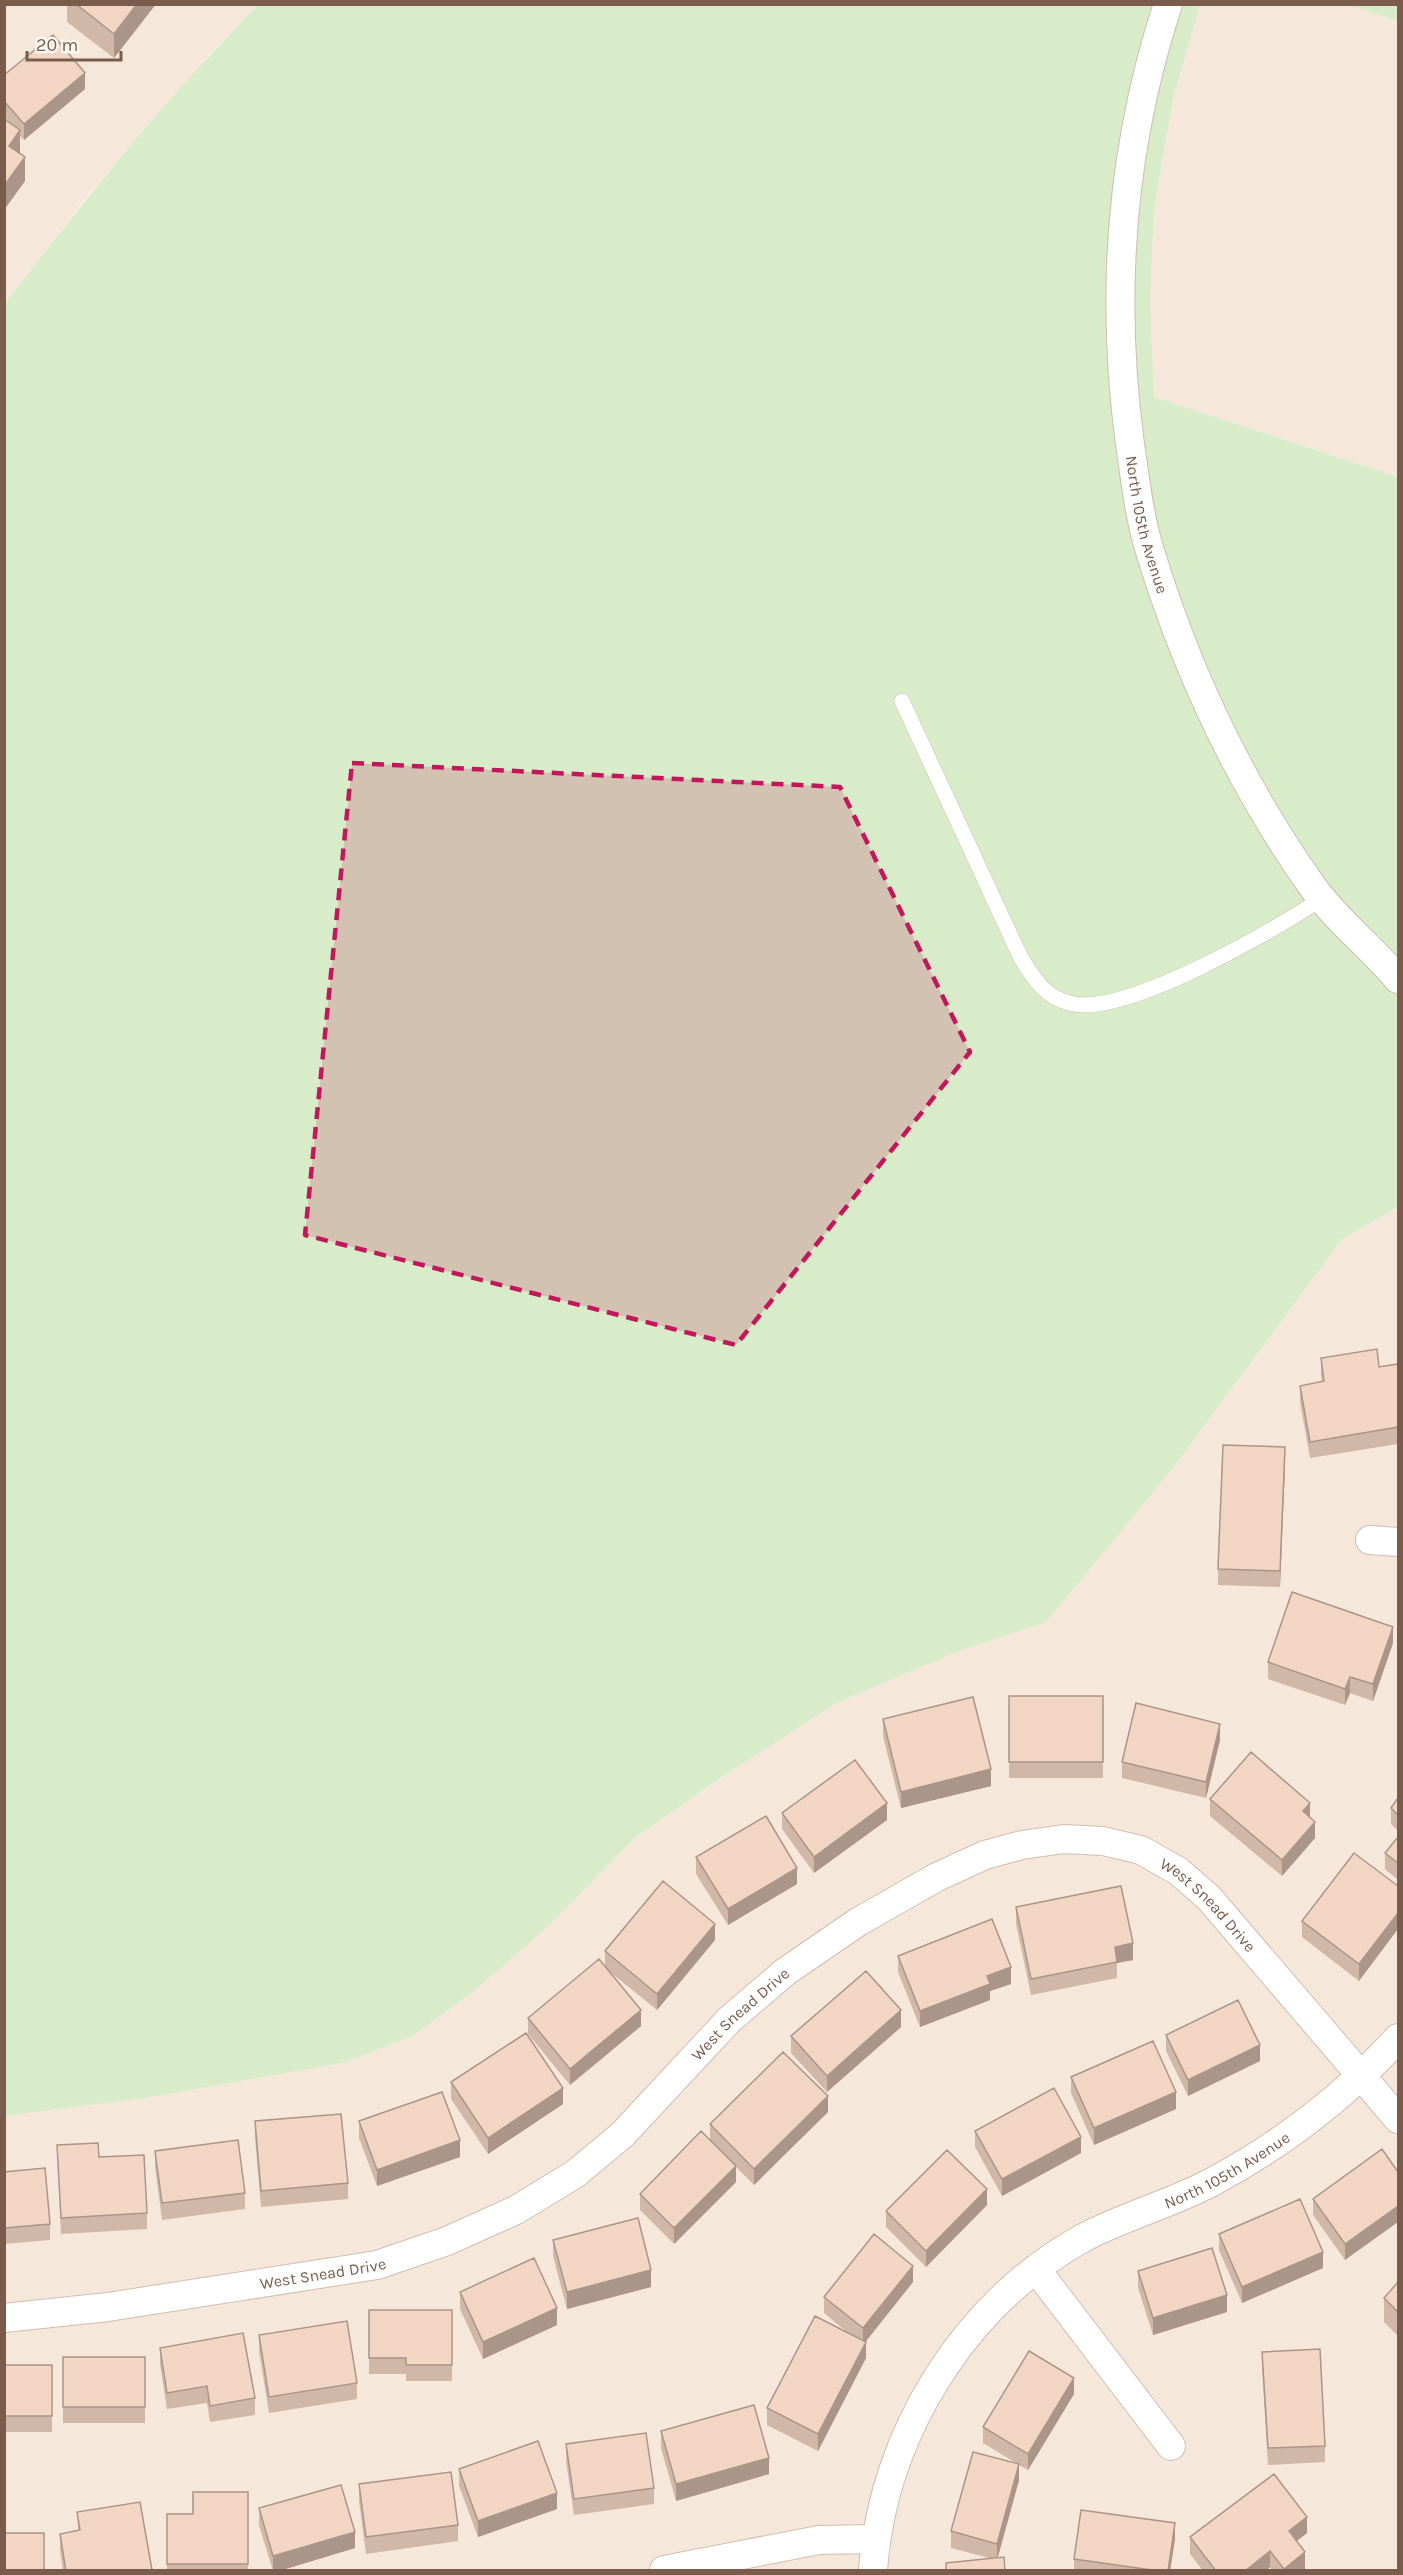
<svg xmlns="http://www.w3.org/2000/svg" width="1403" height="2575" viewBox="0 0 1403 2575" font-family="Karla,sans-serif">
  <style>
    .residential { fill: #f5e8da }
    .green { fill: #d8ecc9 }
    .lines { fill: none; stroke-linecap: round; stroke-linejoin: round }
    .service-casing { stroke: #d1beb0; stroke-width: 16 }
    .minor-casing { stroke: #d1beb0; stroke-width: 30 }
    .service { stroke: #fff; stroke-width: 15 }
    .minor { stroke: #fff; stroke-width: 28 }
    .wall { fill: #d1b7a8 }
    .shaded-wall { fill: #aa9588 }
    .building { fill: #f3d5c3; stroke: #aa9588; stroke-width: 1.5 }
    .marked { fill: #c2185b; fill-opacity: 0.2; stroke: #c2185b; stroke-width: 4.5; stroke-dasharray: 12 8; stroke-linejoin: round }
    .labels { text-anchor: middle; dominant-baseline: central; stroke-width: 4.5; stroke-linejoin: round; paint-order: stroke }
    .street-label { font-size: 16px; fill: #7a5c4d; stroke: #fffaf3 }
  </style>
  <rect width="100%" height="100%" fill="#fdf6ec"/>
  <!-- residential -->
  <path class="residential" d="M5,5H258L211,53L84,200L5,305Z
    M1200,5H1348L1398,21V477L1154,397L1150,300L1154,210L1173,99Z
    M1398,1207V2570H5L4,2116L145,2098L343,2063L547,1927L637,1836L1173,1468L1342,1239Z"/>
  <!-- green -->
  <path class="green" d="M258,5H1200L1173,99L1154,210L1150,300L1154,397L1398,477V1207L1342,1239L1173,1468L1046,1622L956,1652L836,1703L731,1771L637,1836L547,1927L474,1991L414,2035L343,2063L145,2098L5,2116L4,305C84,200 166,98 258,5Z
    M1348,5H1398V21Z"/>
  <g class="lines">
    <defs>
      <path id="service" d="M902,701L1021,958C1034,979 1044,996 1069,1003C1123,1019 1275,929 1323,898"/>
      <g id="minor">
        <path id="s1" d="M1168,4C1121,147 1110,296 1130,444C1135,478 1139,515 1149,548C1185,667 1240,784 1312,886C1334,918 1372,948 1398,979"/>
        <path d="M1370,1540L1398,1542"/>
        <path d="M1036,2269L1171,2446"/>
        <path id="s2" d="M4,2318L108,2307L377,2265L447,2241L516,2210L575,2174L622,2135L729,2020L785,1972L858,1922L937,1877L985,1855L1022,1845L1064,1839L1103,1841L1141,1850L1178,1871L1209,1898L1398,2119"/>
        <path d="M664,2570L819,2540L876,2539"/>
        <path id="s3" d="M873,2570C883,2435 963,2305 1083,2238C1124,2216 1171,2204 1212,2182C1281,2145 1345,2096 1398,2038"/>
      </g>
    </defs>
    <!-- service casing -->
    <use href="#service" class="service-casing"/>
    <!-- minor casing -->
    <use href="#minor" class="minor-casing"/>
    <!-- service -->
    <use href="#service" class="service"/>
    <!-- minor -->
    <use href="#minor" class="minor"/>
  </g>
  <!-- wall -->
  <path class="wall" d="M67,4H156L114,58L67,22Z
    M4,75L85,89L24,140L20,136V154L25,181L4,210V119L9,122L4,117Z
    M1321,1358L1379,1367L1398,1364V1444L1310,1458L1300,1402V1386L1322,1382L1321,1375Z
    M1285,1464L1280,1587L1218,1585V1569Z
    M1393,1643L1373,1701L1350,1693L1345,1705L1268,1679V1662Z
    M1009,1696H1103V1778H1009Z
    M883,1719L991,1786L901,1808L883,1736Z
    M1220,1740L1206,1798L1122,1778V1762Z
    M1398,1798V1831L1391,1824V1808Z
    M1210,1799L1310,1817L1315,1838L1282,1876L1210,1816Z
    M782,1813L887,1820L814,1873L782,1829Z
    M1398,1837V1880L1385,1869V1853Z
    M696,1857L797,1884L728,1925L696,1874Z
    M1398,1886L1359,1981L1302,1937V1921Z
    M1016,1907L1133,1960L1117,1963V1978L1031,1995L1016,1924Z
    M715,1940L657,2010L610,1972L641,2026L570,2085L528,2034V2018L605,1965V1951Z
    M898,1956L1011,1984L990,1991V2000L920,2027L898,1972Z
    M901,2027L827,2092L791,2053V2036Z
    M1166,2035L1260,2061L1188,2096L1166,2051Z
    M1071,2077L1176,2109L1094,2145L1071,2093Z
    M451,2082L563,2104L488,2154L451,2099Z
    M828,2112L754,2185L736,2167V2182L674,2244L640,2210V2194L710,2140V2124Z
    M255,2121L348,2183V2199L261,2207L255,2138Z
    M359,2121L460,2157L377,2186L359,2138Z
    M975,2131L1081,2153L1002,2196L975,2147Z
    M57,2145L147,2213V2229L61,2234Z
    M1382,2149L1345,2260L1313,2215V2199Z
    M155,2151L245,2193V2209L162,2220L155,2167Z
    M4,2172L50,2224V2240L4,2244Z
    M987,2205L926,2267L886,2227V2211Z
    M1219,2234L1323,2268L1242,2303L1219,2250Z
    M553,2240L651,2287L567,2309L553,2256Z
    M1138,2271L1227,2312L1153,2335L1138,2288Z
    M913,2282L865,2342L866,2358L818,2451L767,2425V2408L848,2333L824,2313V2297Z
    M1398,2282V2336L1384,2322V2298Z
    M460,2292L557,2325L483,2359L460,2309Z
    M369,2310H452V2381H406V2374H369Z
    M259,2335L357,2383V2399L269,2413L259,2351Z
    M160,2348L255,2398V2415L210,2422L207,2403L167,2409L160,2364Z
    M1262,2352L1325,2446V2462L1268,2465L1262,2368Z
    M63,2357H145V2423H63Z
    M4,2365H52V2432H4Z
    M1074,2394L1028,2470L1019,2465V2480L998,2557L1005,2571H946V2563L989,2558L951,2548V2531L1016,2463L983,2443V2427Z
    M661,2431L769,2474L676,2501L661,2448Z
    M566,2444L654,2488V2504L574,2515L566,2461Z
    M459,2469L557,2509L478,2537L459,2486Z
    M359,2484L458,2525V2541L366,2554L359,2501Z
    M248,2492V2571H167V2514H193Z
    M259,2508L355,2548L279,2571H273L259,2525Z
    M77,2512L152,2571H63L60,2550V2534L78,2531Z
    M1307,2533L1296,2541L1305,2569L1302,2571H1273L1270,2567L1266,2571H1203L1190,2554V2537Z
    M1175,2539L1170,2571H1074V2559Z"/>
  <!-- shaded-wall -->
  <path class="shaded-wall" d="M137,4H156L114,58V34Z
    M85,73V89L24,140V124Z
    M20,130V154L9,146Z
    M25,157V181L4,210V186Z
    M1285,1447V1464L1280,1587V1571Z
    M1393,1627V1643L1373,1701V1684Z
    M1350,1677V1693L1345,1705V1689Z
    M1220,1724V1740L1206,1798V1782Z
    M991,1769V1786L901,1808V1792Z
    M887,1803V1820L814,1873V1857Z
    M1310,1803V1819L1303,1811Z
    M1315,1822V1838L1282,1876V1860Z
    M797,1868V1884L728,1925V1909Z
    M1398,1913V1929L1359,1981V1964Z
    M715,1924V1940L657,2010V1994Z
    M1133,1943V1960L1117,1963L1115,1947Z
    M1011,1967V1984L990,1991V2000L920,2027V2011L987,1976Z
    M641,2010V2026L570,2085V2069Z
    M901,2010V2027L827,2092V2076Z
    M1260,2045V2061L1188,2096V2080Z
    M563,2088V2104L488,2154V2138Z
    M1176,2092V2109L1094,2145V2128Z
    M828,2096V2112L754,2185V2169Z
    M1081,2137V2153L1002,2196V2179Z
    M460,2140V2157L377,2186V2170Z
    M736,2166V2182L674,2244V2228Z
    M987,2189V2205L926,2267V2251Z
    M1398,2206V2222L1345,2260V2244Z
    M1323,2252V2268L1242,2303V2287Z
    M913,2266V2282L863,2345V2328Z
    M651,2270V2287L567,2309V2292Z
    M1227,2295V2312L1153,2335V2318Z
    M557,2308V2325L483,2359V2342Z
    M866,2342V2358L818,2451V2434Z
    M1074,2378V2394L1028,2470V2454Z
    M769,2458V2474L676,2501V2484Z
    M1019,2464V2480L997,2560V2544Z
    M557,2493V2509L478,2537V2521Z
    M1307,2517V2533L1289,2547V2531Z
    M1175,2523V2539L1170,2571H1168Z
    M355,2532V2548L279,2571H273V2556Z
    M1270,2551V2567L1266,2571H1245Z
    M1305,2552V2569L1302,2571H1284V2569Z"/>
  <!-- building -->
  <path class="building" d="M76,4H137L114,34Z
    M53,35L85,73L24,124L4,101V75Z
    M4,119L20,130L9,146L25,157L4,186Z
    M1377,1349L1379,1367L1398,1364V1427L1310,1442L1300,1386L1324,1381L1321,1358Z
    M1223,1445L1285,1447L1280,1571L1218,1569Z
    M1292,1592L1393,1627L1373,1684L1350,1677L1345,1689L1268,1662Z
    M1009,1696H1103V1762H1009Z
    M973,1697L991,1769L901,1792L883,1719Z
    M1136,1703L1220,1724L1206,1782L1122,1762Z
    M1251,1752L1310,1803L1303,1811L1315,1822L1282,1860L1210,1799Z
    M855,1760L887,1803L814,1857L782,1813Z
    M1398,1798V1815L1391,1808Z
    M766,1816L797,1868L728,1909L696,1857Z
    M1398,1837V1863L1385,1853Z
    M1354,1853L1398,1886V1913L1359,1964L1302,1921Z
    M663,1881L715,1924L657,1994L605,1951Z
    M1121,1886L1133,1943L1115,1947L1117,1962L1031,1979L1016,1907Z
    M992,1919L1011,1967L987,1976L990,1984L920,2011L898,1956Z
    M599,1959L641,2010L570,2069L528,2018Z
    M866,1971L901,2010L827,2076L791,2036Z
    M1238,2000L1260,2045L1188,2080L1166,2035Z
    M526,2033L563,2088L488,2138L451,2082Z
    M1153,2041L1176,2092L1094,2128L1071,2077Z
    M783,2052L828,2096L754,2169L710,2124Z
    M1054,2088L1081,2137L1002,2179L975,2131Z
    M442,2092L460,2140L377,2170L359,2121Z
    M341,2114L348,2183L261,2191L255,2121Z
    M701,2131L736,2166L674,2228L640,2194Z
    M238,2140L245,2193L162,2203L155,2151Z
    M98,2143L99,2157L144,2155L147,2213L61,2218L57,2145Z
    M1382,2149L1398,2172V2206L1345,2244L1313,2199Z
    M947,2150L987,2189L926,2251L886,2211Z
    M45,2168L50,2224L4,2228V2172Z
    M1300,2199L1323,2252L1242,2287L1219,2234Z
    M638,2218L651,2270L567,2292L553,2240Z
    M874,2234L913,2266L863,2328L824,2297Z
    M1212,2248L1227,2295L1153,2318L1138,2271Z
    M534,2258L557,2308L483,2342L460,2292Z
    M1398,2282V2312L1384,2298Z
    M369,2310H452V2365H406V2358H369Z
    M815,2316L866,2342L818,2434L767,2408Z
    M347,2321L357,2383L269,2397L259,2335Z
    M243,2333L255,2398L210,2406L207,2386L167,2393L160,2348Z
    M1320,2349L1325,2446L1268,2448L1262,2352Z
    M1029,2351L1074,2378L1028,2454L983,2427Z
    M63,2357H145V2407H63Z
    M4,2365H52V2416H4Z
    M754,2405L769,2458L676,2484L661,2431Z
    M646,2433L654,2488L574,2499L566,2444Z
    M538,2441L557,2493L478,2521L459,2469Z
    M973,2452L1019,2464L997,2544L951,2531Z
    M451,2472L458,2525L366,2537L359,2484Z
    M1274,2474L1307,2517L1289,2531L1305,2552L1284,2569L1270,2551L1245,2571H1216L1190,2537Z
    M341,2485L355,2532L273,2556L259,2508Z
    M193,2492H248V2564H167V2514H193Z
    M140,2502L152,2570L66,2571L60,2534L80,2530L77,2512Z
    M1081,2510L1175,2523L1168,2571H1159L1074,2559Z
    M4,2533H44V2571H4Z
    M1004,2557L1005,2571H946V2563Z"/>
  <!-- marked area -->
  <path class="marked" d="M352,763L840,787L970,1052L736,1345L305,1235Z"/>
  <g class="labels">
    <!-- street labels -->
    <g class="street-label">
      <text stroke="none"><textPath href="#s1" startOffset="528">North 105th Avenue</textPath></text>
      <text stroke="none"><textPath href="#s2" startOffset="1366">West Snead Drive</textPath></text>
      <text stroke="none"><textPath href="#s2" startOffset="826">West Snead Drive</textPath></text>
      <text stroke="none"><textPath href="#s3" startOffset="568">North 105th Avenue</textPath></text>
      <text stroke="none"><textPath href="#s2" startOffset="322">West Snead Drive</textPath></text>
    </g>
  </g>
  <!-- border -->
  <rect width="1403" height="2575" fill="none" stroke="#7a5c4d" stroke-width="12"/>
  <!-- scale -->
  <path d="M27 51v9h94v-9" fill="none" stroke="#7a5c4d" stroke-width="3"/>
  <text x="36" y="51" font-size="18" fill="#7a5c4d" stroke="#fffaf3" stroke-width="4.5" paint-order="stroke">20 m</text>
</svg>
